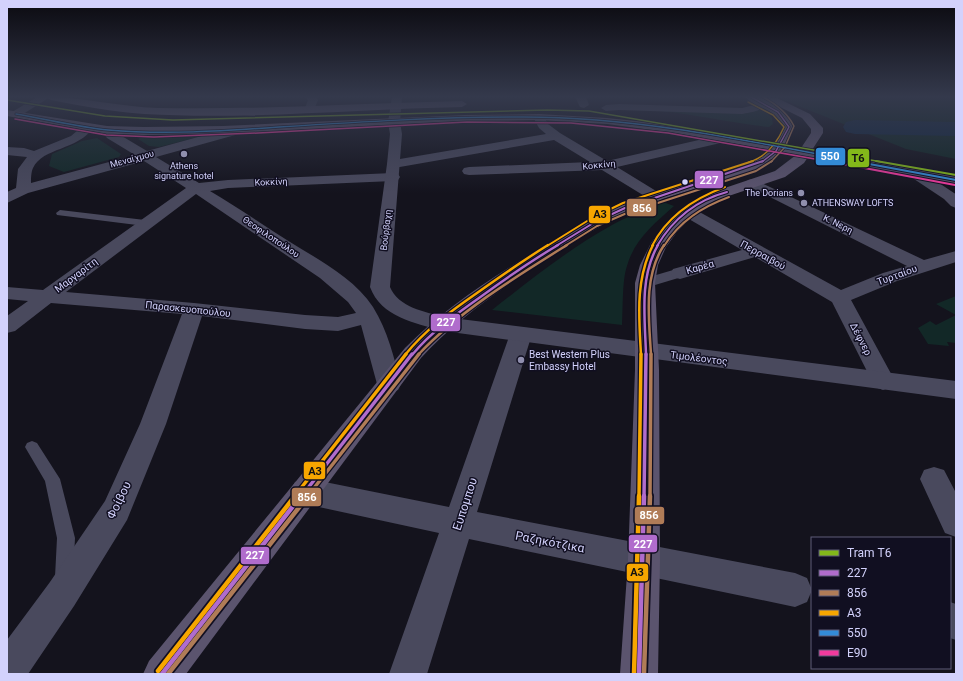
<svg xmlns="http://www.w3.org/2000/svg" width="963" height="681" viewBox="0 0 963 681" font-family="Roboto,sans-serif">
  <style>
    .green { fill: #122827 }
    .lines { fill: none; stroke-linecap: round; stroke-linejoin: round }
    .river { fill: #122843; fill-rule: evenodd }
    .service { fill: #49495d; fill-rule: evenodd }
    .pedestrian { fill: #49495d; fill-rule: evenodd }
    .minor { fill: #49495d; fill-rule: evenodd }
    .tertiary { fill: #49495d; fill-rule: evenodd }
    .primary { fill: #5b546e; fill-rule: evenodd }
    .bus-1-far4-casing { stroke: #110f21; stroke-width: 3 }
    .bus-1-far3-casing { stroke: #110f21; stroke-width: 4 }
    .bus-1-far2-casing { stroke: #110f21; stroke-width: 5 }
    .bus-1-far1-casing { stroke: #110f21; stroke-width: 6 }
    .bus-1-casing { stroke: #110f21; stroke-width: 8 }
    .bus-2-far4-casing { stroke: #110f21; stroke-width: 3 }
    .bus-2-far3-casing { stroke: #110f21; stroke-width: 4 }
    .bus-2-far2-casing { stroke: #110f21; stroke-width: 5 }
    .bus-2-far1-casing { stroke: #110f21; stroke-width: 6 }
    .bus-2-casing { stroke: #110f21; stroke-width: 8 }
    .bus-3-far4-casing { stroke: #110f21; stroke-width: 3 }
    .bus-3-far3-casing { stroke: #110f21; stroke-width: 4 }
    .bus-3-far2-casing { stroke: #110f21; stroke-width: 5 }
    .bus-3-far1-casing { stroke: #110f21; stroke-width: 6 }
    .bus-3-casing { stroke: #110f21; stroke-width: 8 }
    .bus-4-far1-casing { stroke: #110f21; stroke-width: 3 }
    .bus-4-casing { stroke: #110f21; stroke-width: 4 }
    .bus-5-far1-casing { stroke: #110f21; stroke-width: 3 }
    .bus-5-casing { stroke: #110f21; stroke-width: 4 }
    .bus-1-far4 { stroke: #b06ccc; stroke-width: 1.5 }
    .bus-1-far3 { stroke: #b06ccc; stroke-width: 2 }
    .bus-1-far2 { stroke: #b06ccc; stroke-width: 2.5 }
    .bus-1-far1 { stroke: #b06ccc; stroke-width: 3.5 }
    .bus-1 { stroke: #b06ccc; stroke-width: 4.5 }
    .bus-2-far4 { stroke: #b07c57; stroke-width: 1.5 }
    .bus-2-far3 { stroke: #b07c57; stroke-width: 2 }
    .bus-2-far2 { stroke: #b07c57; stroke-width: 2.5 }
    .bus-2-far1 { stroke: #b07c57; stroke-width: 3.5 }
    .bus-2 { stroke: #b07c57; stroke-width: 4.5 }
    .bus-3-far4 { stroke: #f7a600; stroke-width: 1.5 }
    .bus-3-far3 { stroke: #f7a600; stroke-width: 2 }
    .bus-3-far2 { stroke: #f7a600; stroke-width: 2.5 }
    .bus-3-far1 { stroke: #f7a600; stroke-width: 3.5 }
    .bus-3 { stroke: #f7a600; stroke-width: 4.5 }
    .bus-4-far1 { stroke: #338bd7; stroke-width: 1.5 }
    .bus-4 { stroke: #338bd7; stroke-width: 2 }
    .bus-5-far1 { stroke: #f13a9d; stroke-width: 1.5 }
    .bus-5 { stroke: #f13a9d; stroke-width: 2 }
    .tram-1-far1-casing { stroke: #110f21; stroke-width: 3 }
    .tram-1-casing { stroke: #110f21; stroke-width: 4 }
    .tram-1-far1 { stroke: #83b81a; stroke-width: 1.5 }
    .tram-1 { stroke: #83b81a; stroke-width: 2 }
    .poi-dot { fill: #908fae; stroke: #110f21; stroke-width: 1.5 }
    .bus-dot { fill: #d3d2fc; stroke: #110f21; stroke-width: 1.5 }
    .labels { text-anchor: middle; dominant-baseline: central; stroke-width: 3; stroke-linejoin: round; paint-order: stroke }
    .far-street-label { font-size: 9px; fill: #d3d2fc; stroke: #110f21 }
    .far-poi-label { font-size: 9px; fill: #d3d2fc; stroke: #110f21 }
    .street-label { font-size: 10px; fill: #d3d2fc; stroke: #110f21 }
    .poi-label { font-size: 10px; fill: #d3d2fc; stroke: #110f21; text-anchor: start }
    .near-street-label { font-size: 12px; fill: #d3d2fc; stroke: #110f21 }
    .line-badge { stroke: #110f21; stroke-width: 1.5 }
    .badge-label { font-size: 11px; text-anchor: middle; font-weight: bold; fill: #fff }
    .pale-badge-label { font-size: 11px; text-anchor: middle; font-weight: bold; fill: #111 }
  </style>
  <rect width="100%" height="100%" fill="#14131d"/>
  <!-- green -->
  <path class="green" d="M776,97H956V159L906,149Z
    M764,109L772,118L773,124L769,127C732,123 697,115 661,111Z
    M206,135L159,147L149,146L138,139L144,136Z
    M97,138L121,154L119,157L64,172L49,166L52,154L82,141Z
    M663,202L674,206C655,223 634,240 627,266C622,280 623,310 622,325L492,310C530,280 569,249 612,225C628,216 646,210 663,202Z
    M956,296V343L947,342L949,346L928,344L918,328L930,321L936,325L956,315L936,304Z"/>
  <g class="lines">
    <!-- river -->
    <path class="river" d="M855,120L956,122V136L855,134L846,132L843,127L846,122Z"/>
    <!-- service -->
    <path class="service" d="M60,210L145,220L149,223L145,226L57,215L56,213Z
      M32,441L37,443L60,479L75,538L73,577L70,583L64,586L58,583L55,577L57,538L45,481L25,447L27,443Z"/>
    <!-- pedestrian -->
    <path class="pedestrian" d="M680,268L685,270L688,273L685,276L645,288L639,286L637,283L639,280Z"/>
    <!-- minor -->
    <path class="minor" d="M305,97H316L318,100L314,110H306L305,108L308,100Z
      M575,97H586L589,105L584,108L580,107Z
      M759,99L764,102C764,112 750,112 742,114L619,110L606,111L601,108L606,105L619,104L742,108L754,105L755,100Z
      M539,114L543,115L548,124L560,133L607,161L725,134L729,135L731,138L729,141L617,167L661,194L664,197L661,200L656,202L651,200L602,170L469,175L464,174L462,171L464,168L469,167L590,162L554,140L394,168L389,167L387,164L389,161L394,160L546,134L539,128L533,117Z
      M88,123L92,125L94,127C77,151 43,147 33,168C31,172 31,179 31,183L135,155L107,138L101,130L103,127H111L115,132L147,151L238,126H246L248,129L246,132L156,157L199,183L228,180L393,173L398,174L400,177L398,180L393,181L228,188L210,191C237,207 263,225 290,242C319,260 354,278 373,307C388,331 394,358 401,384L398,390L389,393L380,390L377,384L361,325L338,331L305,329L202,316L166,424L127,520L74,606L28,674H7V640L50,582L105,501L140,424L182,314L51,303L15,331L7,333V316L28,301L7,299V287L43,290L186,188L144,161L28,193L7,203V192L16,188L18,169L27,157L7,155V147L24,148L34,151L71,136L84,125ZM196,194L320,278L348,302L356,313L338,317L305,315L194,303L66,292Z
      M753,179L924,260L956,251V262L897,281L851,300L895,381L891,387L883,390L875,387L832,302L755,257L680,279L673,277L671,273L673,269L742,250L682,215L680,212L682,209L688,207L694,209L841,290L883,273L907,266L748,186L746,183L748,180Z
      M521,327L529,329L532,334L477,512L795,573L807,578L812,590L807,602L795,607L469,539L427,674H389L439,533L305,504L295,500L290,491L295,482L305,478L449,507L510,334L513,329Z
      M934,467L944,470L956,493V537L945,533L920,479L924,470Z
      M950,602L956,604V640L950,638Z"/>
    <!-- tertiary -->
    <path class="tertiary" d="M37,97H50L20,116H12L10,114L12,112Z
      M392,97H402L400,122L402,134L390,287C398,307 425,312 444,317L956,381V399L443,331C415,323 381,317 370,287L387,164L390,134L388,122Z
      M916,170L921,171L954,193L956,194V208L951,206L944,199L911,177L909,174L911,171Z"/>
    <!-- primary -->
    <path class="primary" d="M46,97C84,97 120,107 158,108C259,110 361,103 462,101L467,104L462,107C356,109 250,120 144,114C113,112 82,106 51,100Z
      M745,97H760L769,102L768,100L769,98H777L810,114L823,128V133L812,150L956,176V184L808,157L804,163L785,177L714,201L694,215L677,232L666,247L658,265L655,283L659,370L660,560L658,674H620L628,560L635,370V283L640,265L651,243L665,224L682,209L704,195L775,171L796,155L782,152L772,162L760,169C717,183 672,194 630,211C605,222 583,237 559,251C511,282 459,316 421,358L186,674H143L149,661L405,348C446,306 499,273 549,243C572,229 595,214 621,204C663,188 707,176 750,163L762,157L770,150L675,133L607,124L539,120L465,121L223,134L144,135L107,134L7,116V110L107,126L144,127L223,126L465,115L539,114L607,118L675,125L775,143L783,127C774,107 757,109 745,97ZM772,103L802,118L811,129V133L801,148L786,145L795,127L787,114Z"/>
    <defs>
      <path id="bus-1-far4" d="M751,97L778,112L789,127L776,151L762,162"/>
      <path id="bus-1-far3" d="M556,246L595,222L625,208L763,161
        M657,246C673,219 697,200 727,192"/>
      <path id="bus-1-far2" d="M412,355C431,332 455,315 479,298C505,279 531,261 558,245
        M646,355C645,318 639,278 658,245"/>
      <path id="bus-1-far1" d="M301,497L412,354
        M644,497L646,354"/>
      <path id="bus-1" d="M162,674L301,496
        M639,674L644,496"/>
      <path id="bus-2-far4" d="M763,97C776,104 787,112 794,126L785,147L771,162"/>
      <path id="bus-2-far3" d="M565,246L597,226L627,213L756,171L772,161
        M664,246C680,221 702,207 729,197"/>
      <path id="bus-2-far2" d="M418,355C458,312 517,276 567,245
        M651,355C649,318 643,277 664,245"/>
      <path id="bus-2-far1" d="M307,497L419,354
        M650,497L651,354"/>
      <path id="bus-2" d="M168,674L308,496
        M644,674L650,496"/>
      <path id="bus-3-far4" d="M748,102L773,115L784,127C777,143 767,157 749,162"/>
      <path id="bus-3-far3" d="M547,246L592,218L623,203L753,161
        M652,246C667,216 695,198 725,187"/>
      <path id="bus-3-far2" d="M405,355C425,330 451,311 477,293C501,276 524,260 548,245
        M641,355C639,317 635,280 653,245"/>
      <path id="bus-3-far1" d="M294,497L406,354
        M639,497L641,354"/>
      <path id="bus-3" d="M158,671L295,496
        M634,674L639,496"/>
      <path id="bus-4-far1" d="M16,114C46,119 78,127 108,130C165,135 222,131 279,127C358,122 437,117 517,117C632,116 746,140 859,162"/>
      <path id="bus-4" d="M853,161L956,180"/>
      <path id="bus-5-far1" d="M15,119L106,135L154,137L258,133L467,122L571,123L668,133L832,162"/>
      <path id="bus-5" d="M827,161L955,185"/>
    </defs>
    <!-- bus-1-far4 casing -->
    <use href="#bus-1-far4" class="bus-1-far4-casing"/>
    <!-- bus-1-far3 casing -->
    <use href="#bus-1-far3" class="bus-1-far3-casing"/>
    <!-- bus-1-far2 casing -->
    <use href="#bus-1-far2" class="bus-1-far2-casing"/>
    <!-- bus-1-far1 casing -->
    <use href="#bus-1-far1" class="bus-1-far1-casing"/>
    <!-- bus-1 casing -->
    <use href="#bus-1" class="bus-1-casing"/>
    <!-- bus-2-far4 casing -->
    <use href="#bus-2-far4" class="bus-2-far4-casing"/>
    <!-- bus-2-far3 casing -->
    <use href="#bus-2-far3" class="bus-2-far3-casing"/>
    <!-- bus-2-far2 casing -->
    <use href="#bus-2-far2" class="bus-2-far2-casing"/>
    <!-- bus-2-far1 casing -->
    <use href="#bus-2-far1" class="bus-2-far1-casing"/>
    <!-- bus-2 casing -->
    <use href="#bus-2" class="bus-2-casing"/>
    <!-- bus-3-far4 casing -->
    <use href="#bus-3-far4" class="bus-3-far4-casing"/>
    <!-- bus-3-far3 casing -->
    <use href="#bus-3-far3" class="bus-3-far3-casing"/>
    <!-- bus-3-far2 casing -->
    <use href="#bus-3-far2" class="bus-3-far2-casing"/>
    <!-- bus-3-far1 casing -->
    <use href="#bus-3-far1" class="bus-3-far1-casing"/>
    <!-- bus-3 casing -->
    <use href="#bus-3" class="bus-3-casing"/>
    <!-- bus-4-far1 casing -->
    <use href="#bus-4-far1" class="bus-4-far1-casing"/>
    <!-- bus-4 casing -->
    <use href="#bus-4" class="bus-4-casing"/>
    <!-- bus-5-far1 casing -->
    <use href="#bus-5-far1" class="bus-5-far1-casing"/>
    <!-- bus-5 casing -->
    <use href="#bus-5" class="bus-5-casing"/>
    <!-- bus-1-far4 -->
    <use href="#bus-1-far4" class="bus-1-far4"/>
    <!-- bus-1-far3 -->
    <use href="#bus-1-far3" class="bus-1-far3"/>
    <!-- bus-1-far2 -->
    <use href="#bus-1-far2" class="bus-1-far2"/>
    <!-- bus-1-far1 -->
    <use href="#bus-1-far1" class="bus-1-far1"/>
    <!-- bus-1 -->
    <use href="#bus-1" class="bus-1"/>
    <!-- bus-2-far4 -->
    <use href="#bus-2-far4" class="bus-2-far4"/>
    <!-- bus-2-far3 -->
    <use href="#bus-2-far3" class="bus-2-far3"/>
    <!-- bus-2-far2 -->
    <use href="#bus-2-far2" class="bus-2-far2"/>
    <!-- bus-2-far1 -->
    <use href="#bus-2-far1" class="bus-2-far1"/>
    <!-- bus-2 -->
    <use href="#bus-2" class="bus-2"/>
    <!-- bus-3-far4 -->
    <use href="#bus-3-far4" class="bus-3-far4"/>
    <!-- bus-3-far3 -->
    <use href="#bus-3-far3" class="bus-3-far3"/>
    <!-- bus-3-far2 -->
    <use href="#bus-3-far2" class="bus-3-far2"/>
    <!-- bus-3-far1 -->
    <use href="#bus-3-far1" class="bus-3-far1"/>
    <!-- bus-3 -->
    <use href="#bus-3" class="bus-3"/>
    <!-- bus-4-far1 -->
    <use href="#bus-4-far1" class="bus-4-far1"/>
    <!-- bus-4 -->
    <use href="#bus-4" class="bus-4"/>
    <!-- bus-5-far1 -->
    <use href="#bus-5-far1" class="bus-5-far1"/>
    <!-- bus-5 -->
    <use href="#bus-5" class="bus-5"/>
    <defs>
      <path id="tram-1-far1" d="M7,100L105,116L173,120L547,110L589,111L882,162"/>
      <path id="tram-1" d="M876,161L956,175"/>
    </defs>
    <!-- tram-1-far1 casing -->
    <use href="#tram-1-far1" class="tram-1-far1-casing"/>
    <!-- tram-1 casing -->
    <use href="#tram-1" class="tram-1-casing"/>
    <!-- tram-1-far1 -->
    <use href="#tram-1-far1" class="tram-1-far1"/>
    <!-- tram-1 -->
    <use href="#tram-1" class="tram-1"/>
  </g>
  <!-- sky -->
  <linearGradient id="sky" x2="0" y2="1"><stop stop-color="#0b0a10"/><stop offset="0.5" stop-color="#34394c"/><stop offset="1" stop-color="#34394c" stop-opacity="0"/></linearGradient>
  <rect width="963" height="193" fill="url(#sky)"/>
  <!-- markers -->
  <g class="poi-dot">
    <circle cx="184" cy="154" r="4"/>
    <circle cx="801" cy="193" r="4"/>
    <circle cx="804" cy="203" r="4"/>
    <circle cx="521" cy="360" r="4"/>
  </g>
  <circle class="bus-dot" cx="685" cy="182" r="3.5"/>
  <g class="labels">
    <!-- far-street labels -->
    <g class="far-street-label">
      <text transform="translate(132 159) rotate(-15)">Μεναίχμου</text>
      <text transform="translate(599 165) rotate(-6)">Κοκκίνη</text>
      <text transform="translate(271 182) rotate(-3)">Κοκκίνη</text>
      <text transform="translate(838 224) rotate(26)">Κ. Νερη</text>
      <text transform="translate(386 230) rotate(-83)">Βούρβαχη</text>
      <text transform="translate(271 237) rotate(34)">Θεοφιλοπούλου</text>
    </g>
    <!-- far-poi labels -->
    <g class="far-poi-label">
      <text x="184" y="166">Athens<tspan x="184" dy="10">signature hotel</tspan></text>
      <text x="793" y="193" text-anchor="end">The Dorians</text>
      <text x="812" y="203" text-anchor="start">ATHENSWAY LOFTS</text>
    </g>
    <!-- street labels -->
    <g class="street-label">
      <text transform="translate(763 255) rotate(29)">Περραιβού</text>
      <text transform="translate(700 267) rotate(-16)">Καρέα</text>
      <text transform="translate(76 275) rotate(-37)">Μαργαρίτη</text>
      <text transform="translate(897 275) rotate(-20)">Τυρταίου</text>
      <text transform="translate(188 309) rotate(6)">Παρασκευοπούλου</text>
      <text transform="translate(861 339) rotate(63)">Δέφνερ</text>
      <text transform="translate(699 358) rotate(7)">Τιμολέοντος</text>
    </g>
    <!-- poi labels -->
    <g class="poi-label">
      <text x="529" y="354">Best Western Plus<tspan x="529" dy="12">Embassy Hotel</tspan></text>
    </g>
    <!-- near-street labels -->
    <g class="near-street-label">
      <text transform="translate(119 500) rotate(-64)">Φοίβου</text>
      <text transform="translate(465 504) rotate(-72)">Ευπομπου</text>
      <text transform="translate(550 542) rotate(11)">Ραζηκότζικα</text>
    </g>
  </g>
  <g class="line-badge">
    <rect x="815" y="147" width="31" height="19" rx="4" fill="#338bd7"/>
    <rect x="847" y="148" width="23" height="20" rx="4" fill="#83b81a"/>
    <rect x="694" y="170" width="30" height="19" rx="4" fill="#b06ccc"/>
    <rect x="626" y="198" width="31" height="19" rx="4" fill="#b07c57"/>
    <rect x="588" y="205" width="23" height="19" rx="4" fill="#f7a600"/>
    <rect x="430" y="313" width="31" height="19" rx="4" fill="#b06ccc"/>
    <rect x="303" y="461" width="23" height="19" rx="4" fill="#f7a600"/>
    <rect x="291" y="487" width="31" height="20" rx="4" fill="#b07c57"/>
    <rect x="634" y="506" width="31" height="19" rx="4" fill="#b07c57"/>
    <rect x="628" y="534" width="30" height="19" rx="4" fill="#b06ccc"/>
    <rect x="240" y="546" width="30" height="19" rx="4" fill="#b06ccc"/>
    <rect x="626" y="563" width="23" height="19" rx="4" fill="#f7a600"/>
  </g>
  <g class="badge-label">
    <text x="830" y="160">550</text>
    <text x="709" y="184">227</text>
    <text x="642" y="212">856</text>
    <text x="446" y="326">227</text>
    <text x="307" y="501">856</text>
    <text x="649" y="519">856</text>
    <text x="643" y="548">227</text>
    <text x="255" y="559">227</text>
  </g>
  <g class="pale-badge-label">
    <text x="858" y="162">Τ6</text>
    <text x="600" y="218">Α3</text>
    <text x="315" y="475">Α3</text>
    <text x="637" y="576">Α3</text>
  </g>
  <!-- border -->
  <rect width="963" height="681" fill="none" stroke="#d3d2fc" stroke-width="16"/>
  <!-- legend -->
  <rect x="811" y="537" width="140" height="132" fill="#110f21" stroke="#5f5d79"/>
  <rect x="819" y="550" width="20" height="6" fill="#83b81a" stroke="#5f5d79"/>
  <text x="847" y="557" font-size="12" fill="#d3d2fc">Tram Τ6</text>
  <rect x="819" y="570" width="20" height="6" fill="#b06ccc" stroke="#5f5d79"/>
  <text x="847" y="577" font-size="12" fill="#d3d2fc">227</text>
  <rect x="819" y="590" width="20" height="6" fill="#b07c57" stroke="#5f5d79"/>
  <text x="847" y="597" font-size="12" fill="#d3d2fc">856</text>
  <rect x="819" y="610" width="20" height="6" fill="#f7a600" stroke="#5f5d79"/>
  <text x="847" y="617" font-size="12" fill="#d3d2fc">Α3</text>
  <rect x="819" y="630" width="20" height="6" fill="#338bd7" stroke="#5f5d79"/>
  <text x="847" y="637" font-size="12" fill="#d3d2fc">550</text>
  <rect x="819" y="650" width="20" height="6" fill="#f13a9d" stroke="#5f5d79"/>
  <text x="847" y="657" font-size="12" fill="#d3d2fc">Ε90</text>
</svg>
